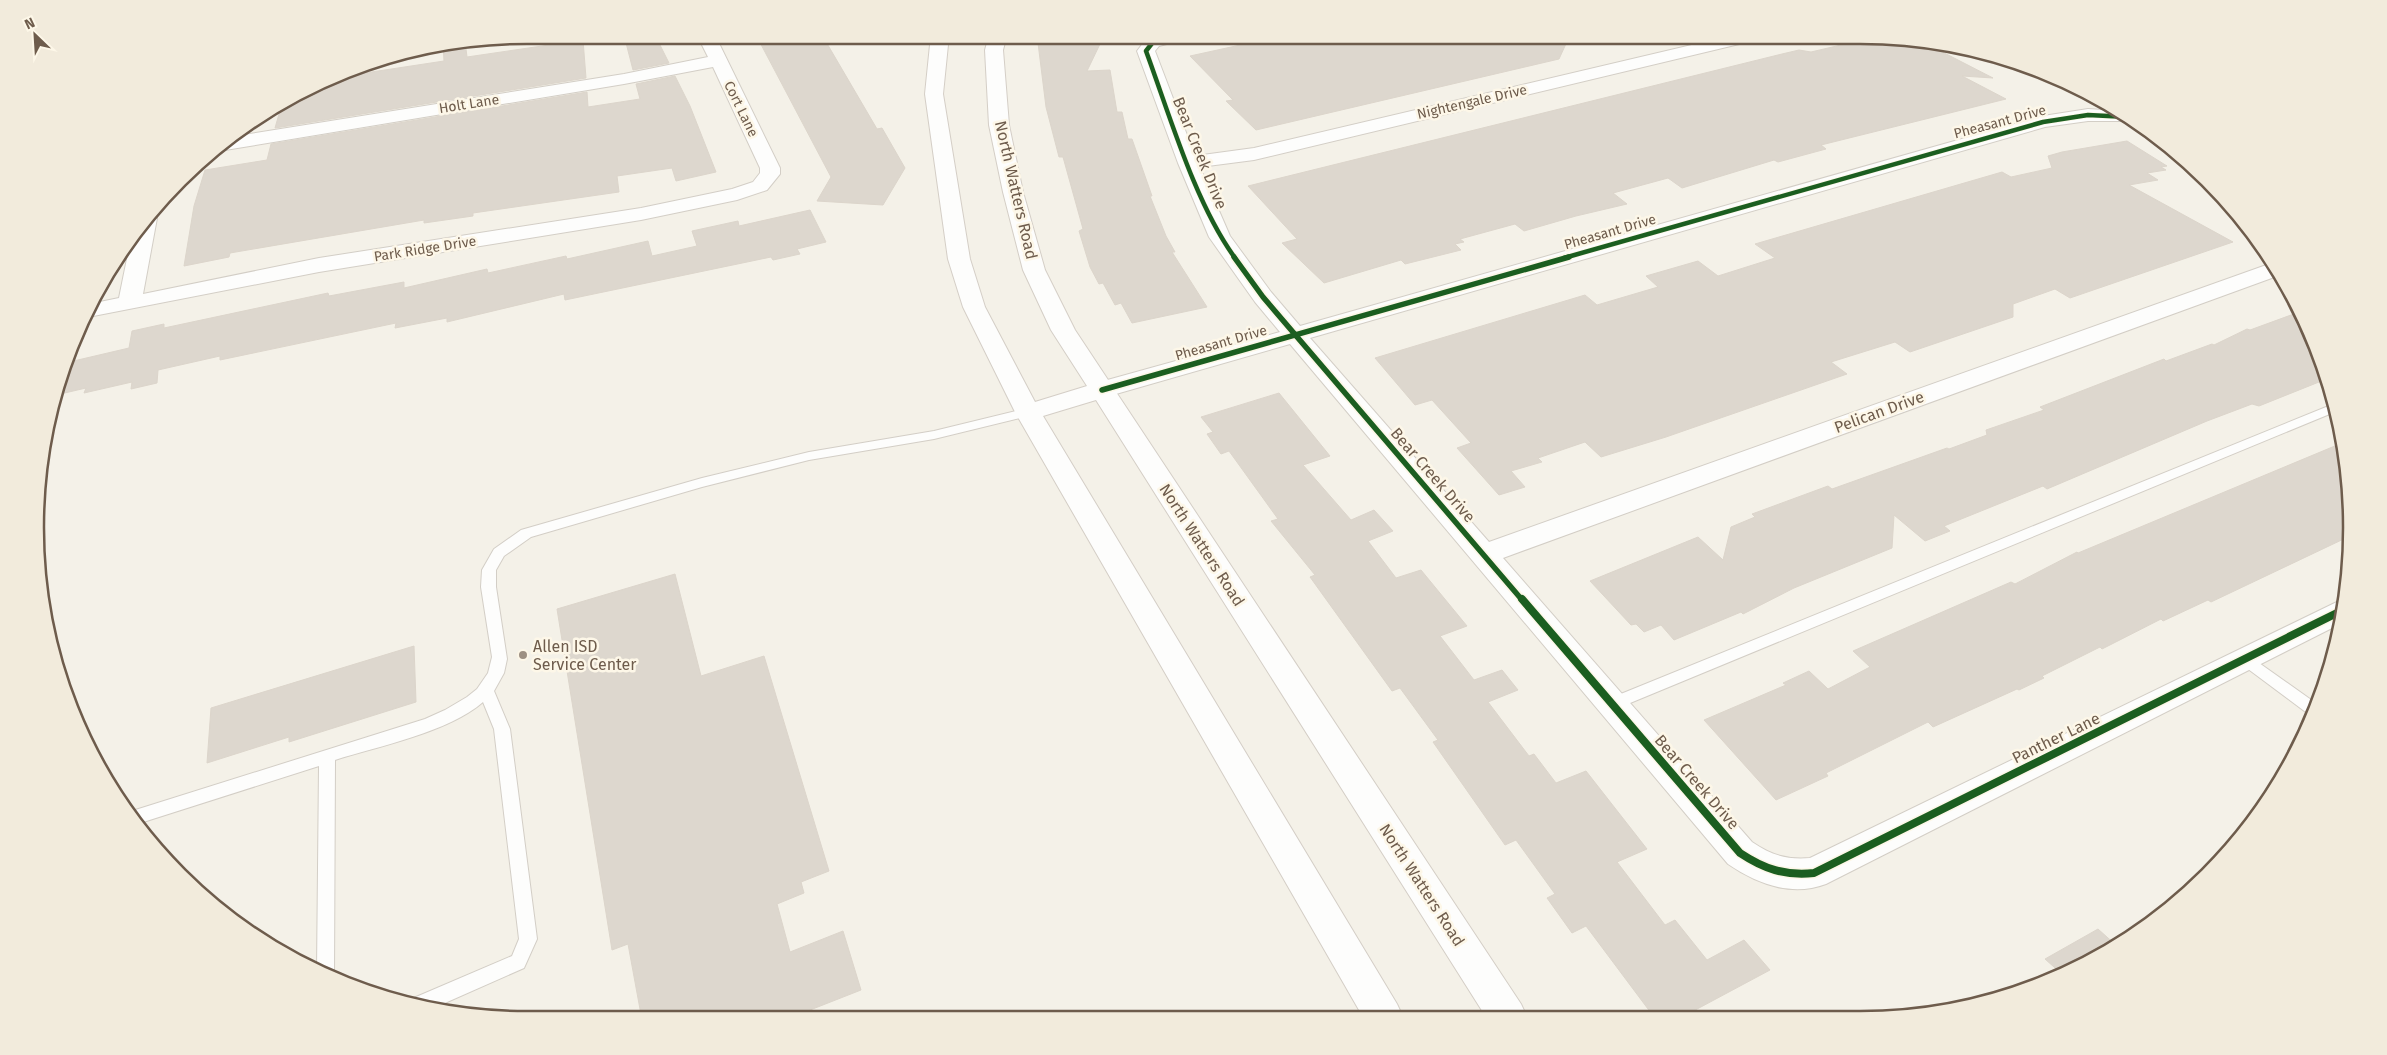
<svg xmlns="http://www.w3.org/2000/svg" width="2387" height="1055" viewBox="0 0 2387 1055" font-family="'Fira Sans',sans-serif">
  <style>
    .building { fill: #ddd7ce; stroke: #dcd5cb }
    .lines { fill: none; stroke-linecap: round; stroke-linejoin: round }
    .lane-casing { stroke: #d3cec6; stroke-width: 2 }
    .street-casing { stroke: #d3cec6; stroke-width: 2 }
    .secondary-casing { stroke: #d4cec6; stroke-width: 2 }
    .lane { fill: #fdfdfc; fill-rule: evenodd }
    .street { fill: #fdfdfc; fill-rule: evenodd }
    .secondary { fill: #fdfdfc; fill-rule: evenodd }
    .cycleway-far2-casing { stroke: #fdf7e8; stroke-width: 6 }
    .cycleway-far1-casing { stroke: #fdf7e8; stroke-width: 9 }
    .cycleway-casing { stroke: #fdf7e8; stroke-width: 11 }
    .cycleway-far2 { stroke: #1b5e20; stroke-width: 4.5 }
    .cycleway-far1 { stroke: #1b5e20; stroke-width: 5.5 }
    .cycleway { stroke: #1b5e20; stroke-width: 8 }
    .poi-dot { fill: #9d9083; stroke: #fdf7e8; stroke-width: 2 }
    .labels { text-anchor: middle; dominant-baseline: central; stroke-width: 5; stroke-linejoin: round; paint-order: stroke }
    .far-street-label { font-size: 14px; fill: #6e5c4c; stroke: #fdf7e8 }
    .street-label { font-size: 16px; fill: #6e5c4c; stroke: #fdf7e8 }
    .poi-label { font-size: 16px; fill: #6e5c4c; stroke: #fdf7e8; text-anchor: start }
    .rim { fill: none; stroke: #6e5c4c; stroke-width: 2.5 }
  </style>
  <rect width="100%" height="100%" fill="#f4f1e8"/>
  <!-- building -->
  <path class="building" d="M624,35H655L669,63L633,70Z
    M756,35H822L877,129L882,128L905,168L883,205L817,201L831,177Z
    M1037,35H1087L1083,42L1100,44L1087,71L1110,70L1117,112H1122L1128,139H1132L1152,196H1150L1166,236L1175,252H1172L1207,307L1132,323L1121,303L1115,305L1103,283L1099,284L1090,267L1079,231L1083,229L1063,157H1059L1046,107Z
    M1286,35H1570L1559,59L1256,130L1226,101L1233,100L1190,56Z
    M1875,37L1921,41L1993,78L1962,76L2006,99L1821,145L1826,149L1778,162L1774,160L1682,188L1668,178L1613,193L1627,204L1576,216L1524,231L1515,224L1460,239L1464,242L1455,244L1461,250L1405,264L1401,260L1324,283L1282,243L1297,239L1248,186L1782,54L1799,50L1811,52Z
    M583,40L586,78L275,128L283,100L332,78L444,61L443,43L465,41L467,57Z
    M675,76L690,106L716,172L676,181L672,168L617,176L619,192L473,213V216L424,223V220L230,253L229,257L184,266L194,206L205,170L267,160L271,144L587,92L588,107L640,99L636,84Z
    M2127,141L2167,166L2161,167L2166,170L2147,173L2158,180L2129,185L2233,242L2070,298L2055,289L2013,304V317L1910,352L1895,342L1831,362L1847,374L1666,437L1601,457L1585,442L1538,458L1542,462L1511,471L1525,487L1499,495L1457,448L1471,443L1432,400L1415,405L1375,358L1585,295L1597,305L1658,287L1646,276L1698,261L1718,276L1775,258L1755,244L2002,172L2011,177L2052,168L2048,156L2062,152Z
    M810,210L826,242L797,249L800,254L773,260L771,257L565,300L564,294L447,322V318L395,328L396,323L220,360V356L158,370L157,383L131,389L132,382L84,393L86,388L56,395L65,363L129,348L132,331L164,324V328L328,293L329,296L404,282V288L487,269L488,273L566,256L567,259L648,241L652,256L697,246L692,231L738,221L739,226Z
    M2302,311L2324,371V380L2259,406L2252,404L2207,421L2047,489L2043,486L1944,526L1950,531L1925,541L1894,515L1892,548L1794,588L1743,614L1741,612L1674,640L1661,625L1644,632L1636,624L1631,625L1590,581L1698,537L1723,560L1731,527L1755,517L1752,514L1828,486L1832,489L1947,448L1949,449L1987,435L1986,430L2044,410L2040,407L2164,359L2166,361L2212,344L2214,345L2247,329L2250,330Z
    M1279,393L1330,456L1303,465L1351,520L1374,510L1393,531L1368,541L1396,578L1421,570L1467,626L1440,636L1474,680L1502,670L1518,690L1488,702L1529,756L1534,754L1556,783L1586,771L1647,849L1617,862L1665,925L1675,920L1707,960L1744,940L1770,970L1684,1016L1654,1017L1586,926L1572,933L1547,898L1555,894L1516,840L1505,845L1433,742L1438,740L1400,688L1392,691L1310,577L1315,575L1271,521L1278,519L1229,451L1221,454L1207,434L1213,432L1201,417Z
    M2342,443L2351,496L2350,536L2211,602L2208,600L2163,621L2161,619L2102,649L2100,647L2042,676L2044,678L2019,690L2017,689L1933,727L1928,722L1826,773L1828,776L1776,800L1704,720L1786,685L1783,683L1809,671L1828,689L1870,667L1853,651L2011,582L2015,584L2077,552L2078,553Z
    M675,574L701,676L764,656L829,871L801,882L804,893L777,904L790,952L843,931L861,990L805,1012L807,1019L642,1020L628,944L612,950L557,609Z
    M414,646L416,702L289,742V737L207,763L211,708Z
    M2098,929L2117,946L2106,954L2063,975L2045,959Z"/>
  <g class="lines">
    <defs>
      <path id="lane" d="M2336,403L2337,411L1618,708L1612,710L1606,708L1604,704L1606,700Z
        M1028,408L1032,409L1034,412L1032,415L934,439L809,460L702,487L531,537L504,556L496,570V587L507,659L504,673L494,691L510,729L537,939L524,968L429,1010L407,1004L409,1000L512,956L519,939L494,729L483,702C449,732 379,746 335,760L334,978L317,970L319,766L137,824L129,812L425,719L445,710L467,697L477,689L488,673L492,657L481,587L482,570L494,549L521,530L702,478L809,452L934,431Z
        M2245,653L2317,704L2311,716L2240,663L2237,659L2240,655Z"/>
      <path id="street" d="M697,35H715L780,168V174L767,190L737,200L641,220L319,272L83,318L90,304L119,298L131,239L150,213L157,218L143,294L319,258L641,208L732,189L753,182L760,173V168L713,67L624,84L219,151L214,149L231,137L624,74L708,57Z
        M1160,35H1189L1186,39L1159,46L1155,51L1195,156L1254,148L1734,35H1765L1762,39L1756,40L1254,160L1200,167L1230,236L1271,292L1300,326L2043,116L2088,109L2120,111L2134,121H2088L2045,127L1310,338L1489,542L2272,263L2280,275L1503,558L1752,842C1771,855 1787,860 1810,858L2343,599L2346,600L2340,624L1826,884C1792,897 1757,884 1728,864L1290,344L1102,398L1093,396L1090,390L1093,384L1280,332L1255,302L1209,237L1178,163L1137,51L1147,38Z"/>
      <path id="secondary" d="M931,35H949L943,94L970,259L985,307L1035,402L1087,386L1051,330L1023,270L1003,192L989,125L985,50L989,35H1007L1003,50L1009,125L1023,192L1045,270L1075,330L1521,1004L1527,1017H1486L1096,400L1043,416L1397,1004L1403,1017H1363L1015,412L963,307L948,259L925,94Z"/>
    </defs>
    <!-- lane casing -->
    <use href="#lane" class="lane-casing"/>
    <!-- street casing -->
    <use href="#street" class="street-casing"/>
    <!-- secondary casing -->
    <use href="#secondary" class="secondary-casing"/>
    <!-- lane -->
    <use href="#lane" class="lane"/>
    <!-- street -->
    <use href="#street" class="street"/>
    <!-- secondary -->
    <use href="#secondary" class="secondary"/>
    <defs>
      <path id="cycleway-far2" d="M1180,35L1153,42L1146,51C1170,116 1195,203 1235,258
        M1564,258L2043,122L2088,115L2128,117"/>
      <path id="cycleway-far1" d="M1234,257L1263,297L1523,601
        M1102,390L1569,257"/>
      <path id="cycleway" d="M1522,599L1740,853C1764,869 1785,876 1814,873L2343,610"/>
    </defs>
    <!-- cycleway-far2 casing -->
    <use href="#cycleway-far2" class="cycleway-far2-casing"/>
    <!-- cycleway-far1 casing -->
    <use href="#cycleway-far1" class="cycleway-far1-casing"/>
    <!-- cycleway casing -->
    <use href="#cycleway" class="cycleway-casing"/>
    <!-- cycleway-far2 -->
    <use href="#cycleway-far2" class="cycleway-far2"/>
    <!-- cycleway-far1 -->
    <use href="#cycleway-far1" class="cycleway-far1"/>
    <!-- cycleway -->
    <use href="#cycleway" class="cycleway"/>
  </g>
  <!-- markers -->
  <circle class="poi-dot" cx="523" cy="655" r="5"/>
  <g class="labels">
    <!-- far-street labels -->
    <g class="far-street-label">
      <text transform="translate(1472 102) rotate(-13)">Nightengale Drive</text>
      <text transform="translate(469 104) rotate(-9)">Holt Lane</text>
      <text transform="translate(741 109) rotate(64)">Cort Lane</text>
      <text transform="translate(2000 122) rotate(-15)">Pheasant Drive</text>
      <text transform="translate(1610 232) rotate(-16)">Pheasant Drive</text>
      <text transform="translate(425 249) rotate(-9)">Park Ridge Drive</text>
      <text transform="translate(1221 343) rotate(-16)">Pheasant Drive</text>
    </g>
    <!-- street labels -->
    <g class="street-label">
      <text transform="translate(1200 153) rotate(68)">Bear Creek Drive</text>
      <text transform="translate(1016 190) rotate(77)">North Watters Road</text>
      <text transform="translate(1879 412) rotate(-20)">Pelican Drive</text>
      <text transform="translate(1433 475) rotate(49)">Bear Creek Drive</text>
      <text transform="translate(1202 545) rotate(57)">North Watters Road</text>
      <text transform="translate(2056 738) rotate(-26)">Panther Lane</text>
      <text transform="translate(1697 782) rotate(49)">Bear Creek Drive</text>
      <text transform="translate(1422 885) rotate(57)">North Watters Road</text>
    </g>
    <!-- poi labels -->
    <g class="poi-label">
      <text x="533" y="646">Allen ISD<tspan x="533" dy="18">Service Center</tspan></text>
    </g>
  </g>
  <!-- crop -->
  <path d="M0 0H2387V1055H0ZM527 44H1860A483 483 0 0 1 2343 527V528A483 483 0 0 1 1860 1011H527A483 483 0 0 1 44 528V527A483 483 0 0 1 527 44Z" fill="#f2ebdc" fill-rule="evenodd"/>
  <path class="rim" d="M527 44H1860A483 483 0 0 1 2343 527V528A483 483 0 0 1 1860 1011H527A483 483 0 0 1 44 528V527A483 483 0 0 1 527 44Z"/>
  <!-- north arrow -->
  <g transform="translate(35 35) rotate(335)" stroke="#fdf7e8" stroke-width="4" paint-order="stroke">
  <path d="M0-4L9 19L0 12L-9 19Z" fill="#6e5c4c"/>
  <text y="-8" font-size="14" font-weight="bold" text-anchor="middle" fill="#6e5c4c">N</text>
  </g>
</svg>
